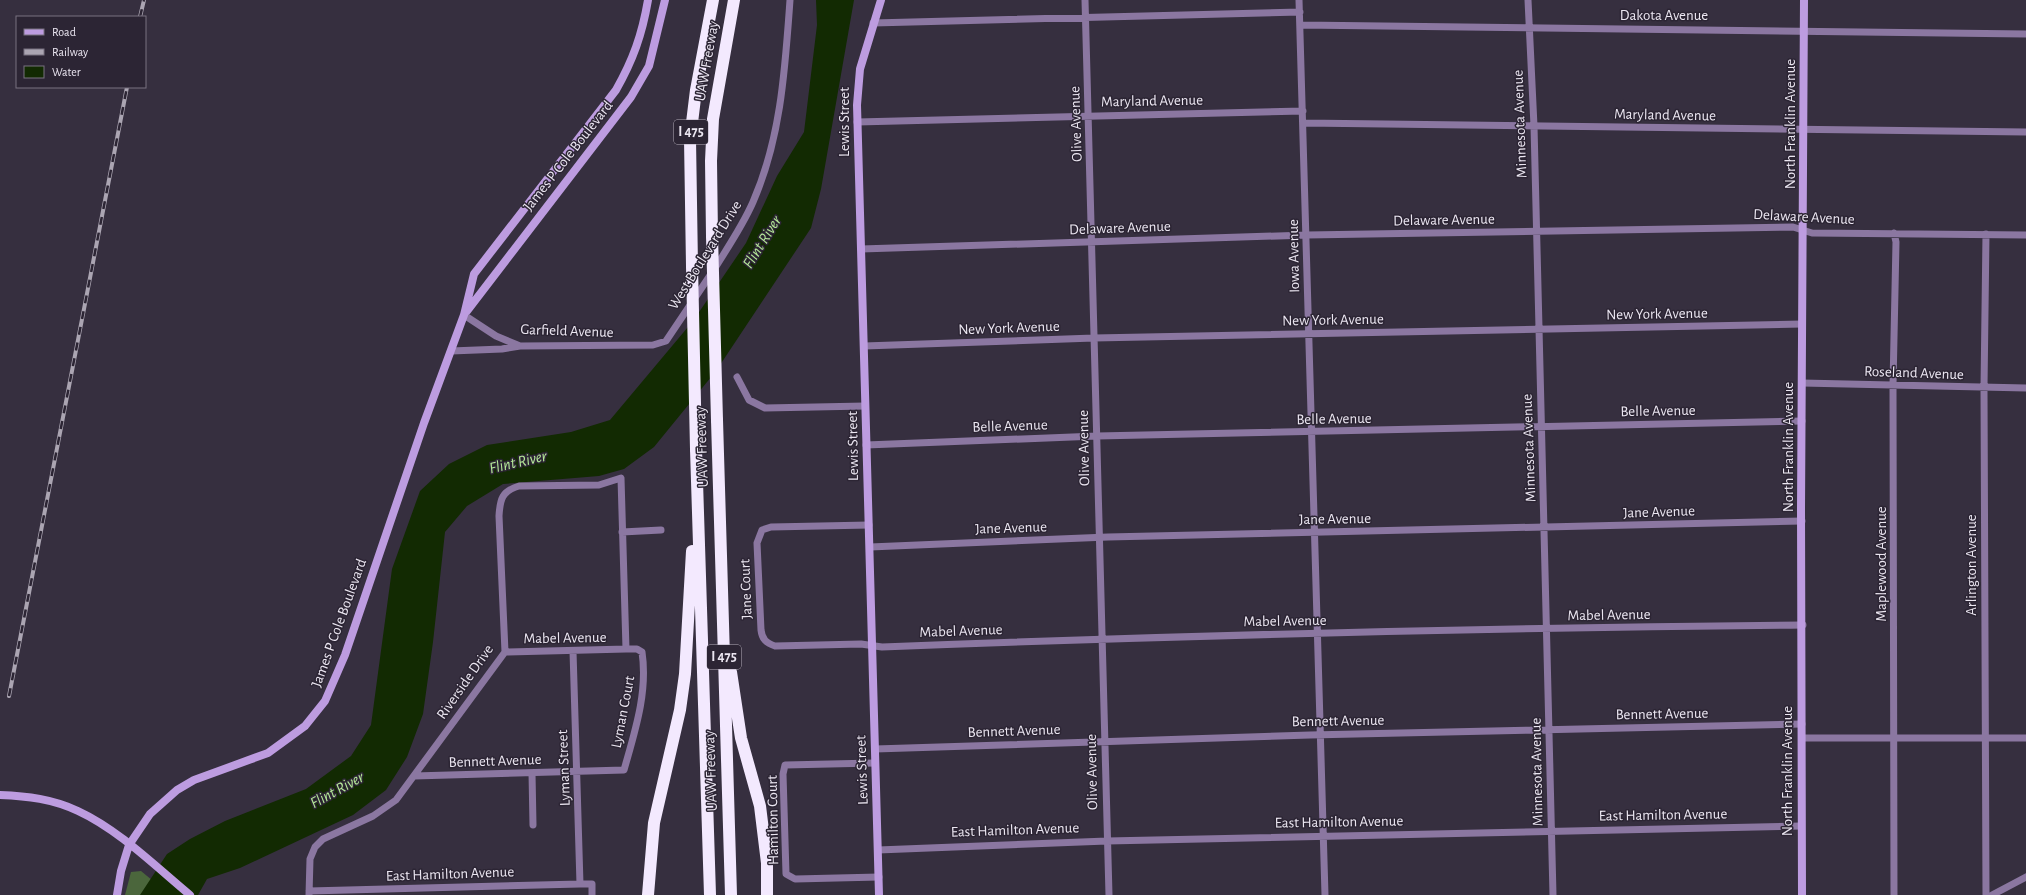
<svg xmlns="http://www.w3.org/2000/svg" width="2026" height="895" viewBox="0 0 2026 895" font-family="'Alegreya Sans',sans-serif">
  <style>
    .green { fill: #4b663c }
    .water { fill: #122a02 }
    .lines { fill: none; stroke-linecap: round; stroke-linejoin: round }
    .street { stroke: #8b77a1; stroke-width: 7 }
    .secondary { stroke: #bd9ce0; stroke-width: 8 }
    .highway { stroke: #f3e9fe; stroke-width: 12 }
    .rail-casing { stroke: #aba5b2; stroke-width: 4 }
    .rail { stroke: #2c2534; stroke-width: 2.5; stroke-dasharray: 8; stroke-linecap: butt }
    .highway-bridge { stroke: #f3e9fe; stroke-width: 12 }
    .labels { text-anchor: middle; dominant-baseline: central; stroke-width: 3; stroke-linejoin: round; paint-order: stroke }
    .shield { fill: #2c2534; stroke: #b2acb8; stroke-width: 1 }
    .shield-label { font-size: 14px; font-weight: bold; fill: #ebe6f1 }
    .street-label { font-size: 15px; fill: #ebe6f1; stroke: #2c2534 }
    .water-label { font-size: 16px; font-style: italic; fill: #b6ea99; stroke: #2c2534 }
  </style>
  <rect width="100%" height="100%" fill="#362f3f"/>
  <!-- green -->
  <path class="green" d="M141,871L170,895H125L131,872Z"/>
  <!-- water -->
  <path class="water" d="M816,0H854L821,189L811,228L716,371L654,447L624,469L599,476L503,484L467,506L445,532L433,642L423,714L407,757L386,790L353,815L240,868L207,879L198,895H140L167,854L190,839L225,821L306,789L351,756L371,725L392,569L420,491L449,464L487,445L571,432L610,420L693,321L746,243L777,176L804,132L817,25Z"/>
  <g class="lines">
    <!-- street -->
    <path class="street" d="M1085,0L1109,895
      M1299,0L1325,895
      M1528,0L1534,126L1553,895
      M873,23L1300,12
      M1301,25L2026,34
      M857,122L1303,111
      M1304,123L2026,132
      M861,249L1307,235L1793,227L1812,233L2026,235
      M464,315L496,336L520,346L653,345L666,341C682,317 699,292 715,268C728,247 743,225 753,202C781,138 785,69 790,0
      M864,346L1094,338L1802,324
      M451,351L502,349L520,346
      M737,377L749,400L765,408L865,406
      M1802,383L2026,388
      M866,445L1097,436L1802,421
      M869,525L771,527L762,530L757,543L761,630C762,639 766,643 775,646L861,644L882,647C1189,635 1496,628 1803,625
      M622,532L661,530
      M870,547L1108,537L1802,521
      M573,651L580,884
      M1802,738H2026
      M875,749L1310,735L1802,724
      M875,763L785,765L783,774L786,874L795,879L879,877
      M532,773L533,825
      M414,776L624,770C635,731 648,692 642,652L637,649H626L505,652
      M878,850L1107,841L1801,826
      M309,891L580,884H592V895
      M309,895L310,859L315,847L323,839L373,816L396,800L505,652L499,516C500,499 502,491 519,486L599,485L621,478L626,649
      M1894,895L1893,385L1896,242L1894,233
      M1986,895L1984,388L1986,234
      M1992,895L2026,877"/>
    <!-- secondary -->
    <path class="secondary" d="M467,311L631,97L649,66L665,0
      M0,795C27,796 53,799 78,811C119,830 155,866 190,895
      M117,895L121,871L129,845L150,814L177,790L194,780L268,753L305,726L325,701L345,655L424,423L464,315L474,274L616,90C633,60 642,35 648,0
      M879,895L857,105L860,69L881,0
      M1802,895L1801,510L1804,0"/>
    <!-- highway -->
    <path class="highway" d="M712,236L711,161L713,119L734,0
      M692,266L690,139L696,90L713,0
      M717,420L731,895
      M696,449L710,895
      M731,672L741,738L760,806L767,863V895
      M648,895L654,823L680,710L685,674L692,551"/>
    <defs>
      <path id="rail" d="M140,17L144,0
        M9,696L127,87"/>
    </defs>
    <!-- rail casing -->
    <use href="#rail" class="rail-casing"/>
    <!-- rail -->
    <use href="#rail" class="rail"/>
    <!-- highway-bridge -->
    <path class="highway-bridge" d="M712,236L717,420
      M692,266L696,449"/>
  </g>
  <g class="labels">
    <!-- shield labels -->
    <g class="shield">
      <rect x="674" y="120" width="34" height="24" rx="3"/>
      <rect x="707" y="645" width="34" height="24" rx="3"/>
    </g>
    <g class="shield-label">
      <text x="691" y="132">I 475</text>
      <text x="724" y="657">I 475</text>
    </g>
    <!-- street labels -->
    <g class="street-label">
      <text x="1664" y="15">Dakota Avenue</text>
      <text transform="translate(707 61) rotate(-80)">UAW Freeway</text>
      <text transform="translate(1152 101) rotate(-1)">Maryland Avenue</text>
      <text transform="translate(1665 115) rotate(1)">Maryland Avenue</text>
      <text transform="translate(844 122) rotate(-90)">Lewis Street</text>
      <text transform="translate(1076 124) rotate(-92)">Olive Avenue</text>
      <text transform="translate(1520 124) rotate(-92)">Minnesota Avenue</text>
      <text transform="translate(1790 124) rotate(-90)">North Franklin Avenue</text>
      <text transform="translate(568 156) rotate(-52)">James P Cole Boulevard</text>
      <text transform="translate(1804 217) rotate(3)">Delaware Avenue</text>
      <text transform="translate(1444 220) rotate(-1)">Delaware Avenue</text>
      <text transform="translate(1120 228) rotate(-2)">Delaware Avenue</text>
      <text transform="translate(705 255) rotate(-58)">West Boulevard Drive</text>
      <text transform="translate(1294 256) rotate(-91)">Iowa Avenue</text>
      <text transform="translate(1657 314) rotate(-1)">New York Avenue</text>
      <text transform="translate(1333 320) rotate(-1)">New York Avenue</text>
      <text transform="translate(1009 328) rotate(-2)">New York Avenue</text>
      <text transform="translate(567 331) rotate(2)">Garfield Avenue</text>
      <text transform="translate(1914 373) rotate(2)">Roseland Avenue</text>
      <text transform="translate(1658 411) rotate(-1)">Belle Avenue</text>
      <text transform="translate(1334 419) rotate(-1)">Belle Avenue</text>
      <text transform="translate(1010 426) rotate(-2)">Belle Avenue</text>
      <text transform="translate(853 446) rotate(-91)">Lewis Street</text>
      <text transform="translate(702 447) rotate(-92)">UAW Freeway</text>
      <text transform="translate(1788 447) rotate(-90)">North Franklin Avenue</text>
      <text transform="translate(1084 448) rotate(-91)">Olive Avenue</text>
      <text transform="translate(1529 448) rotate(-92)">Minnesota Avenue</text>
      <text transform="translate(1659 512) rotate(-2)">Jane Avenue</text>
      <text transform="translate(1335 519) rotate(-1)">Jane Avenue</text>
      <text transform="translate(1011 528) rotate(-2)">Jane Avenue</text>
      <text transform="translate(1881 564) rotate(-90)">Maplewood Avenue</text>
      <text transform="translate(1971 565) rotate(-90)">Arlington Avenue</text>
      <text transform="translate(746 589) rotate(-92)">Jane Court</text>
      <text transform="translate(1609 615) rotate(-1)">Mabel Avenue</text>
      <text transform="translate(1285 621) rotate(-1)">Mabel Avenue</text>
      <text transform="translate(339 623) rotate(-70)">James P Cole Boulevard</text>
      <text transform="translate(961 631) rotate(-2)">Mabel Avenue</text>
      <text transform="translate(565 638) rotate(-1)">Mabel Avenue</text>
      <text transform="translate(465 682) rotate(-55)">Riverside Drive</text>
      <text transform="translate(623 712) rotate(-79)">Lyman Court</text>
      <text transform="translate(1662 714) rotate(-1)">Bennett Avenue</text>
      <text transform="translate(1338 721) rotate(-1)">Bennett Avenue</text>
      <text transform="translate(1014 731) rotate(-2)">Bennett Avenue</text>
      <text transform="translate(495 761) rotate(-2)">Bennett Avenue</text>
      <text transform="translate(564 768) rotate(-92)">Lyman Street</text>
      <text transform="translate(862 770) rotate(-92)">Lewis Street</text>
      <text transform="translate(711 771) rotate(-92)">UAW Freeway</text>
      <text transform="translate(1787 771) rotate(-90)">North Franklin Avenue</text>
      <text transform="translate(1092 772) rotate(-91)">Olive Avenue</text>
      <text transform="translate(1537 772) rotate(-91)">Minnesota Avenue</text>
      <text transform="translate(1663 815) rotate(-1)">East Hamilton Avenue</text>
      <text transform="translate(773 820) rotate(-91)">Hamilton Court</text>
      <text transform="translate(1339 822) rotate(-1)">East Hamilton Avenue</text>
      <text transform="translate(1015 830) rotate(-2)">East Hamilton Avenue</text>
      <text transform="translate(450 874) rotate(-2)">East Hamilton Avenue</text>
    </g>
    <!-- water labels -->
    <g class="water-label">
      <text transform="translate(762 242) rotate(-58)">Flint River</text>
      <text transform="translate(518 462) rotate(-13)">Flint River</text>
      <text transform="translate(337 790) rotate(-29)">Flint River</text>
    </g>
  </g>
  <!-- legend -->
  <rect x="16" y="16" width="130" height="72" fill="#2c2534" stroke="#787280"/>
  <rect x="24" y="29" width="20" height="6" fill="#bd9ce0" stroke="#787280"/>
  <text x="52" y="36" font-size="12" fill="#ebe6f1">Road</text>
  <rect x="24" y="49" width="20" height="6" fill="#aba5b2" stroke="#787280"/>
  <text x="52" y="56" font-size="12" fill="#ebe6f1">Railway</text>
  <rect x="24" y="66" width="20" height="12" fill="#122a02" stroke="#787280"/>
  <text x="52" y="76" font-size="12" fill="#ebe6f1">Water</text>
</svg>
